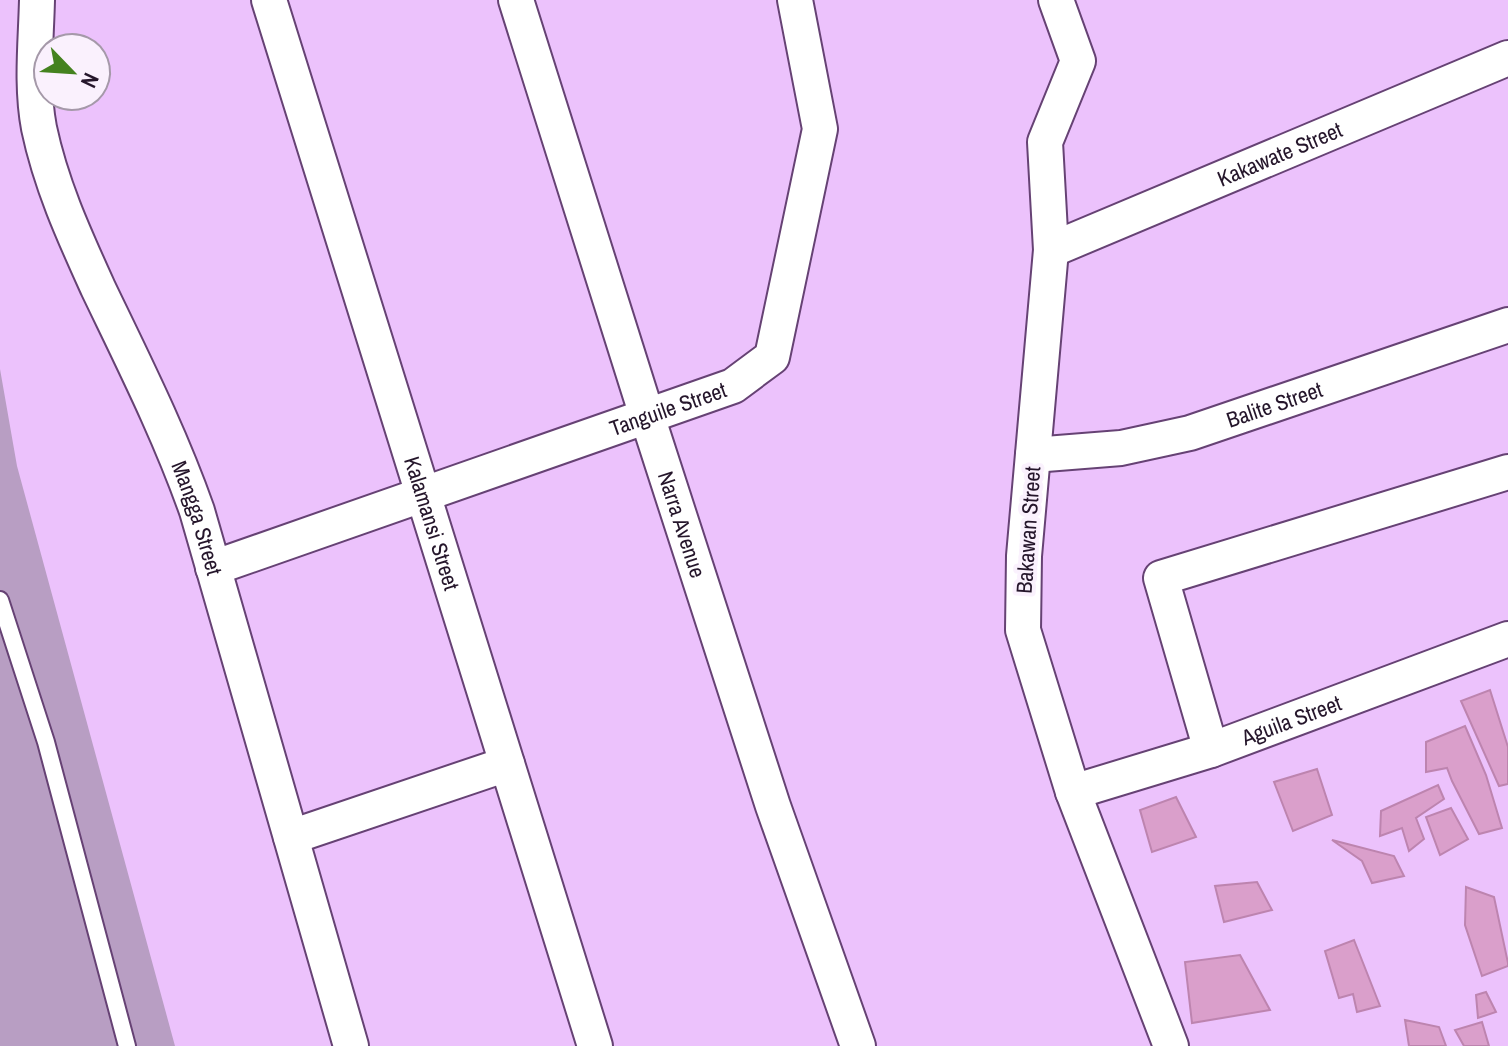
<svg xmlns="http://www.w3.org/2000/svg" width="1508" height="1046" viewBox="0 0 1508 1046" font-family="'Archivo Narrow',sans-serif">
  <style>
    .green { fill: #b89ec3 }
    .building { fill: #da9fcb; stroke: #bd84af; stroke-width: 2 }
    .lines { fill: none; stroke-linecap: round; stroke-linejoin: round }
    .lane-casing { stroke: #664274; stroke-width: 20 }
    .street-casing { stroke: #664274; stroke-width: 38 }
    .lane { stroke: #fff; stroke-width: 16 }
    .street { stroke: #fff; stroke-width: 34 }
    .labels { text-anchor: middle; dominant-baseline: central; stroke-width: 8; stroke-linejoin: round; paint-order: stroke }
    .street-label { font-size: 22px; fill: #25162b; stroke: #faf1fd }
  </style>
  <rect width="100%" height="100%" fill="#ecc2fc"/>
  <!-- green -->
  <path class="green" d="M0,369L17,466L175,1046H0Z"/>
  <!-- building -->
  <path class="building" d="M1490,690L1508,747V784L1499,786L1461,701Z
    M1465,726L1486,775L1502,828L1479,834L1452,781L1447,768L1426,772V742Z
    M1317,769L1332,815L1293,831L1274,782Z
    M1438,785L1444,799L1416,818L1424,839L1409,851L1402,828L1380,836L1381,811Z
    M1176,797L1196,837L1152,852L1140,810Z
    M1451,808L1468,839L1440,855L1426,817Z
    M1332,840L1394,856L1404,876L1372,883L1362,861Z
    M1257,882L1272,910L1224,922L1215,886Z
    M1466,887L1494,897L1508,963V966L1482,976L1465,925Z
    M1354,940L1380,1006L1357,1012L1353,994L1339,998L1325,951Z
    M1240,955L1270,1010L1192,1023L1185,962Z
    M1486,992L1496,1012L1478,1018L1476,995Z
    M1405,1020L1439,1027L1446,1046H1409Z
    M1482,1022L1489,1046H1464L1455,1030Z"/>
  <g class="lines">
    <defs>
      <path id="lane" d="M0,600L46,742L127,1046"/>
      <g id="street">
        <path id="s1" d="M37,0C36,42 31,86 39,128C51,185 74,235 98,288C133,361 170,434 197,511L351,1046"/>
        <path id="s2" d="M269,0L595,1046"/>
        <path id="s3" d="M516,0L647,416L773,806L858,1046"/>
        <path d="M1056,0L1078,61L1045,142L1051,250L1024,556L1023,630L1073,792L1171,1046"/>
        <path id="s4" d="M1051,250L1508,58"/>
        <path id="s5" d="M1033,455L1121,448L1190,433L1508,325"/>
        <path id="s6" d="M213,568L733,386L772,357L820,129L795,0"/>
        <path d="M1211,750L1161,578L1508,472"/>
        <path id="s7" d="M1073,792L1211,750L1508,639"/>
        <path d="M291,837L507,764"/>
      </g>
    </defs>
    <!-- lane casing -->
    <use href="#lane" class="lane-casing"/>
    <!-- street casing -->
    <use href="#street" class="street-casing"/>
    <!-- lane -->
    <use href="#lane" class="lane"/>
    <!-- street -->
    <use href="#street" class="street"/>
  </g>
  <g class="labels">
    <!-- street labels -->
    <g class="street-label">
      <text stroke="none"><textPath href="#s4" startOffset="248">Kakawate Street</textPath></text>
      <text stroke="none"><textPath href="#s5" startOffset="248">Balite Street</textPath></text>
      <text stroke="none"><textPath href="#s6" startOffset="482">Tanguile Street</textPath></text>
      <text stroke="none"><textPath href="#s1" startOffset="550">Mangga Street</textPath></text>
      <text stroke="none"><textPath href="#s2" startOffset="548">Kalamansi Street</textPath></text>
      <text stroke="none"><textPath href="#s3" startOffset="550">Narra Avenue</textPath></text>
      <text transform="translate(1028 530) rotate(-86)">Bakawan Street</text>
      <text stroke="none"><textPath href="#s7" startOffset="230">Aguila Street</textPath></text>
    </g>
  </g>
  <!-- north arrow -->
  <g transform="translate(72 72) rotate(115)"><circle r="38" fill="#faf1fd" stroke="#a599a9" stroke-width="2"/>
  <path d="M0-6L14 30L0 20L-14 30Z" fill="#44821f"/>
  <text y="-12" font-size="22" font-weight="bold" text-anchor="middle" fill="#25162b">N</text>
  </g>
</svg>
